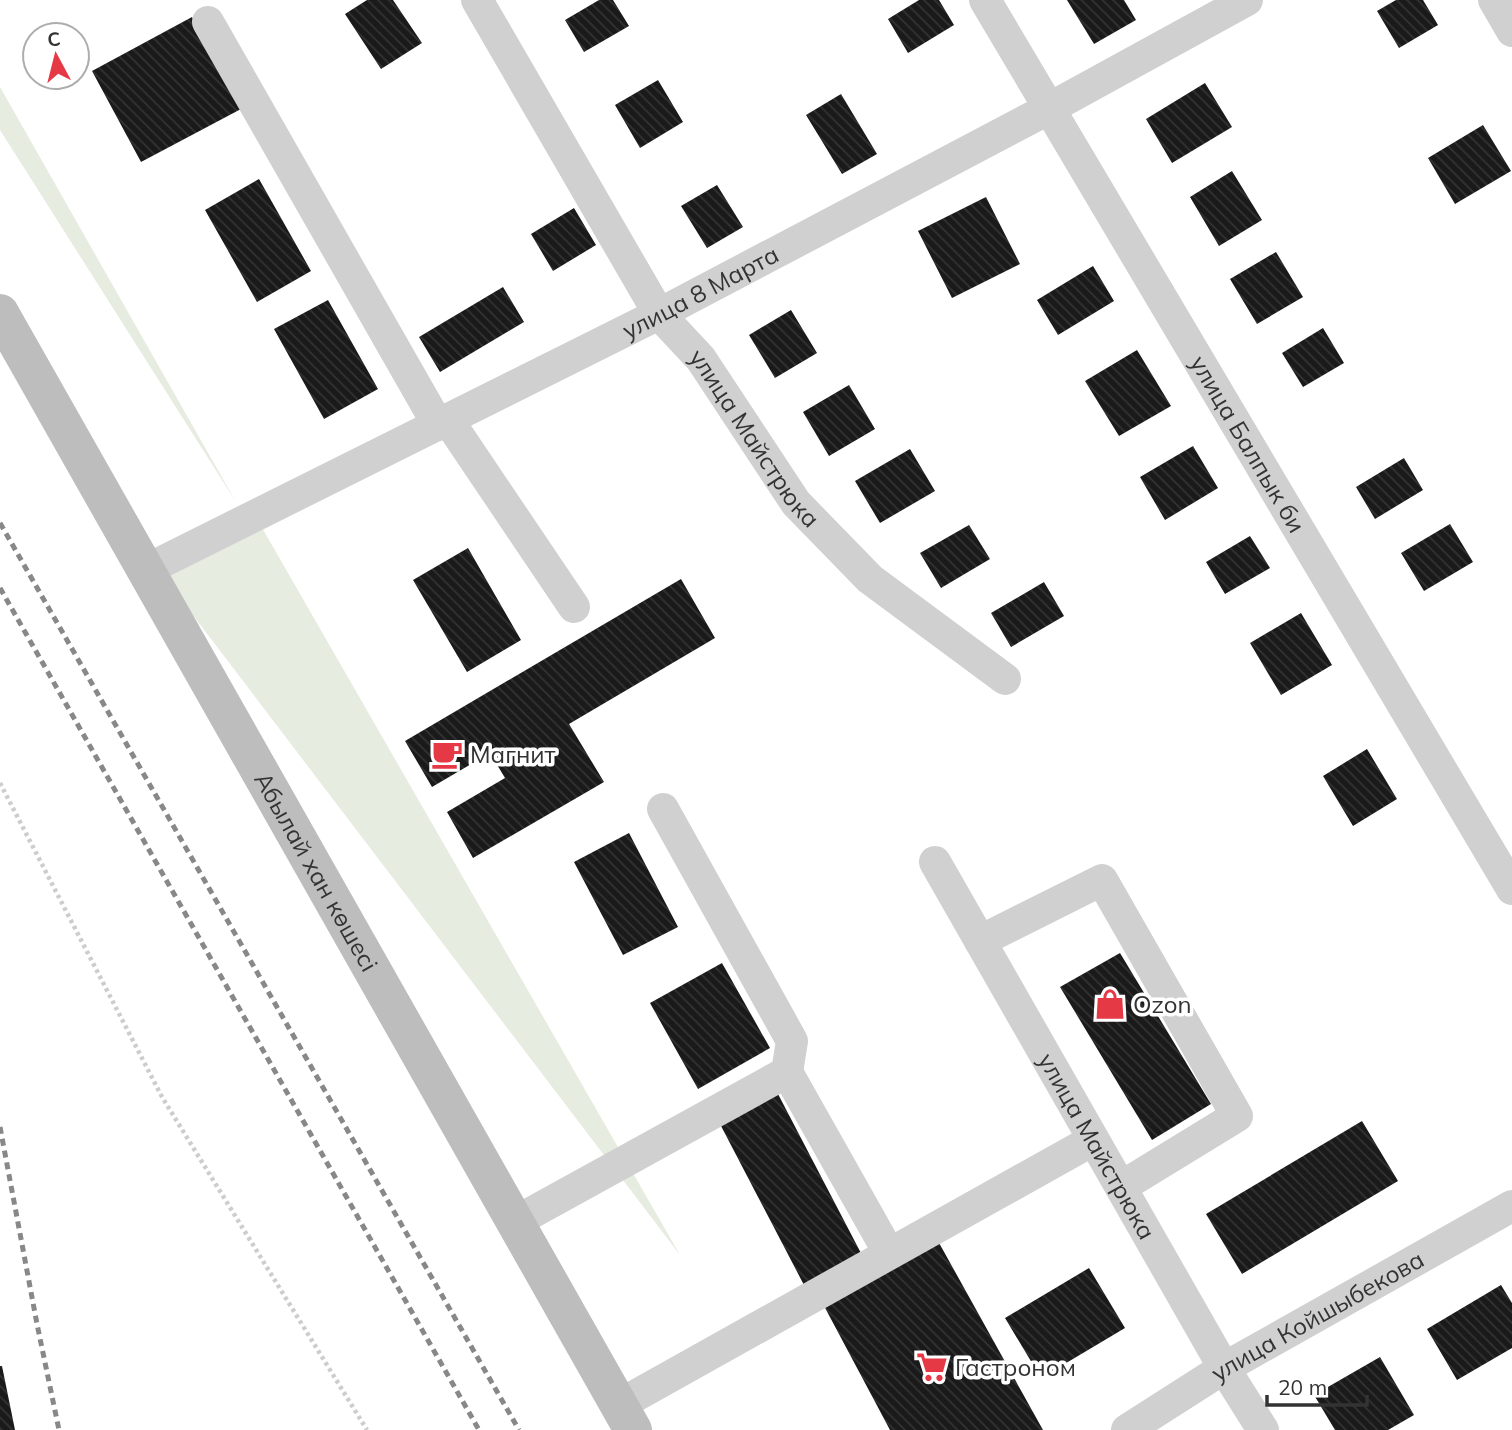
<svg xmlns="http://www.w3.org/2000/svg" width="1512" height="1430" viewBox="0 0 1512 1430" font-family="Mulish,sans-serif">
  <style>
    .grass { fill: #e6ecdf }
    .building { fill: url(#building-back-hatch) }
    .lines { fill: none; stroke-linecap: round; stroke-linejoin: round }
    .path { stroke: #cdcdcd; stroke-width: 4.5; stroke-dasharray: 3.5 3.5; stroke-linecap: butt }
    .minor { stroke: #d0d0d0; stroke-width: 32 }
    .secondary { stroke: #bdbdbd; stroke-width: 38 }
    .rail { stroke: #888; stroke-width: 5; stroke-dasharray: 7 5; stroke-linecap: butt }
    .labels { text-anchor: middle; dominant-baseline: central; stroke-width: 7; stroke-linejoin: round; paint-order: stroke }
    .street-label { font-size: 24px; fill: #333; stroke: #fff }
    .poi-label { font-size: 24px; fill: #333; stroke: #fff; text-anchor: start }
  </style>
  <defs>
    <pattern id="building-back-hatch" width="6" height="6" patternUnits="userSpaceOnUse" patternTransform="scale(1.75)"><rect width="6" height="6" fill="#1a1a1a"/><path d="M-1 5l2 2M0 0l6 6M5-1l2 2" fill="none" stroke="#333"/></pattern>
  </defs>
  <rect width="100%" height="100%" fill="#fff"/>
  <!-- grass -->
  <path class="grass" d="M0,87L236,502L0,130Z
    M261,526L680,1255L160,572Z"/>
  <!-- building -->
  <path class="building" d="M367,0H393L422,43L381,69L345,14Z
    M599,0H613L629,26L584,52L565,20Z
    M919,0H939L954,25L908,53L888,19Z
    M1067,0H1124L1136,20L1094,44Z
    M1396,0H1423L1438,25L1399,48L1377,11Z
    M192,17L241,109L141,162L92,71Z
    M658,80L683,122L640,148L615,105Z
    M1205,83L1232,127L1172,163L1146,119Z
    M841,94L877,154L842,174L806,115Z
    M1483,125L1511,171L1455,204L1428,158Z
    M1232,171L1262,220L1219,246L1190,197Z
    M259,179L311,271L257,302L205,210Z
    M717,185L743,227L707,248L681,206Z
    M986,197L1020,264L952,298L918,231Z
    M574,208L596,245L553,271L531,234Z
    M1276,252L1303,297L1257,324L1230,279Z
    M1093,266L1114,301L1058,335L1037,300Z
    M503,287L524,322L440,372L419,337Z
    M328,300L378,389L324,419L274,329Z
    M791,310L817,353L775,378L749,335Z
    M1323,328L1344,363L1303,387L1282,353Z
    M1137,350L1171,406L1119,436L1085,381Z
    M849,385L875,429L829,456L803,412Z
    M1193,446L1218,488L1165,520L1140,477Z
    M910,449L935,491L880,523L855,481Z
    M1404,458L1423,490L1375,519L1356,487Z
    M1450,524L1473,562L1424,591L1401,553Z
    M969,525L990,559L941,588L920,553Z
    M1250,536L1270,568L1225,594L1206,562Z
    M468,548L521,640L467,672L413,580Z
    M681,579L715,638L569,724L604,782L473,858L447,812L505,778L490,753L432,787L405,741Z
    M1044,582L1064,616L1011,647L991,613Z
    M1301,613L1332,665L1281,695L1250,643Z
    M1367,749L1397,799L1353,826L1323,776Z
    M629,833L678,927L623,955L574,862Z
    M1120,953L1211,1104L1152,1140L1060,987Z
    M722,963L770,1048L698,1089L650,1003Z
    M778,1094L863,1257L805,1287L720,1124Z
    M1362,1121L1398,1181L1242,1274L1206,1214Z
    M938,1241L1043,1430H890L823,1304Z
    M1089,1268L1125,1328L1041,1378L1005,1318Z
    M1501,1285L1512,1303V1348L1457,1380L1427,1329Z
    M1380,1357L1414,1415L1388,1430H1335L1314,1395Z
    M0,1366H2L15,1430H0Z"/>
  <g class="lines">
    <!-- path -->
    <path class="path" d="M0,783L162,1097L367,1430"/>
    <!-- minor -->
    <g class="minor">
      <path id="s1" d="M477,0L659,314L701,359L796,503L870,579L1005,679"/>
      <path id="s2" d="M985,0L1512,889"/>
      <path d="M1494,0L1512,31"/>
      <path d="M208,22L438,425"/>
      <path d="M448,420L574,607"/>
      <path id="s3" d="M146,570L659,314L1050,108L1247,0"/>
      <path d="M663,809L792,1041L787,1072"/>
      <path id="s4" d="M935,862L1224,1368L1263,1430"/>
      <path d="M980,941L1102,880L1237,1116L1121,1187"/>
      <path d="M515,1222L787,1072L889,1253"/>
      <path d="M619,1405L1093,1140"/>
      <path id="s5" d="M1127,1430L1224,1368L1512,1206"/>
    </g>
    <!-- secondary -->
    <path class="secondary" id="s6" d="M0,313L633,1430"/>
    <!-- rail -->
    <path class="rail" d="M0,523L519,1430
      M0,588L479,1430
      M0,1127L37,1324L59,1430"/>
  </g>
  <!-- icons -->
  <defs>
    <symbol id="cafe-bare" viewBox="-9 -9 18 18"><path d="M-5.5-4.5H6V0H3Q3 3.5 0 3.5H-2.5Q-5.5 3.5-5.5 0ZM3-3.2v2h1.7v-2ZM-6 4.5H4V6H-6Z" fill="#e63946" stroke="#fff" stroke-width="2.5" paint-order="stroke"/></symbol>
    <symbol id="shop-bare" viewBox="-9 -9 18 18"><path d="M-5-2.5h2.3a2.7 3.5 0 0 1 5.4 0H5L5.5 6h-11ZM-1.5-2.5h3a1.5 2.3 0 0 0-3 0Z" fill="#e63946" stroke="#fff" stroke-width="2.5" paint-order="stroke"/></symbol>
    <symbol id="supermarket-bare" viewBox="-9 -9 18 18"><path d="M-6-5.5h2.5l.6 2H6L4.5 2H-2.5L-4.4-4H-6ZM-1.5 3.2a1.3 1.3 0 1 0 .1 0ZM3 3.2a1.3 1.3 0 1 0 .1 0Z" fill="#e63946" stroke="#fff" stroke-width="2.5" paint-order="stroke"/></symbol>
  </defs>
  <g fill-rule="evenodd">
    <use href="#cafe-bare" x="425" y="732" width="44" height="44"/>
    <use href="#shop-bare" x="1088" y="982" width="44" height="44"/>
    <use href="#supermarket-bare" x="910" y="1345" width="44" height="44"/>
  </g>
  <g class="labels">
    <!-- street labels -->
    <g class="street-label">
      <text stroke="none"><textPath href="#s3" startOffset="620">улица 8 Марта</textPath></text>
      <text stroke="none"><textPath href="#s1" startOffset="520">улица Майстрюка</textPath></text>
      <text stroke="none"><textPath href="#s2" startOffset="516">улица Балпык би</textPath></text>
      <text stroke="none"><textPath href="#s6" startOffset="642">Абылай хан көшесі</textPath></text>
      <text stroke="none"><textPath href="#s4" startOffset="327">улица Майстрюка</textPath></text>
      <text stroke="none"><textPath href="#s5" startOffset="222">улица Койшыбекова</textPath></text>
    </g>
    <!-- poi labels -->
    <g class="poi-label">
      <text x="470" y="754">Магнит</text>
      <text x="1133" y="1004">Ozon</text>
      <text x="955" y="1367">Гастроном</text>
    </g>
  </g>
  <!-- north arrow -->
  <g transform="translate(56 56) rotate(353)"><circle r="33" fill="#ffffff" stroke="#adadad" stroke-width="2"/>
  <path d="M0-5L12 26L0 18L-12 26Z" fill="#e63946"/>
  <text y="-10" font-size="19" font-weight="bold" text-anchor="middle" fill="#333333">С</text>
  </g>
  <!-- scale -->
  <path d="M1267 1395v10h100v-10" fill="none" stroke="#333333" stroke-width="3.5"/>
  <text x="1278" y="1395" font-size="21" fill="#333333" stroke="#ffffff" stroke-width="5" paint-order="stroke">20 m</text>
</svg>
